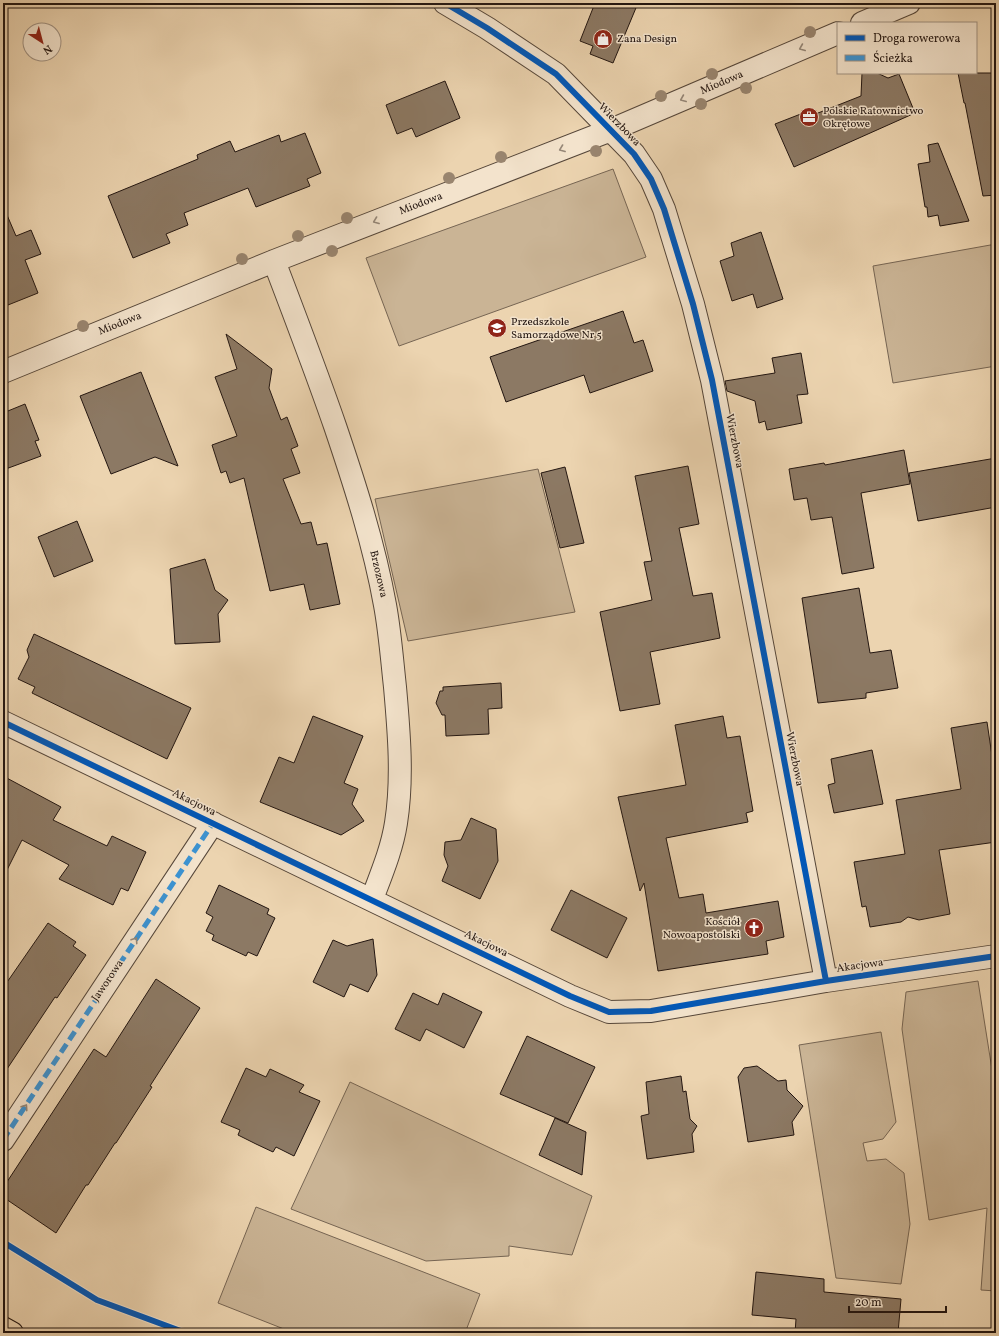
<svg xmlns="http://www.w3.org/2000/svg" width="999" height="1336" viewBox="0 0 999 1336" font-family="Vollkorn,serif">
  <style>
    .green { fill: #cab495; stroke: #766553 }
    .building { fill: #8c7964; stroke: #231611 }
    .lines { fill: none; stroke-linecap: round; stroke-linejoin: round }
    .minor-casing { stroke: #554639; stroke-width: 24 }
    .primary-casing { stroke: #231611; stroke-width: 24 }
    .minor { stroke: #f3e3cc; stroke-width: 22 }
    .primary { stroke: #ecd4b0; stroke-width: 22 }
    .quiet { stroke: #3b93d3; stroke-width: 5; stroke-dasharray: 10 5; stroke-linecap: butt }
    .cycleway-casing { stroke: #f3e3cc; stroke-width: 8 }
    .cycleway { stroke: #0057b8; stroke-width: 6 }
    .tree { fill: #99856f }
    .oneway { stroke: #958778 }
    .labels { text-anchor: middle; dominant-baseline: central; stroke-width: 3; stroke-linejoin: round; paint-order: stroke }
    .poi-label { font-size: 11px; fill: #231611; stroke: #f3e3cc; text-anchor: start }
    .street-label { font-size: 11px; fill: #231611; stroke: #f3e3cc }
  </style>
  <rect width="100%" height="100%" fill="#ecd4b0"/>
  <filter id="stains"><feTurbulence type="fractalNoise" baseFrequency=".005" numOctaves="4"/><feColorMatrix values="0 0 0 0 .2 0 0 0 0 .09 0 0 0 0 .02 0 0 0 .5 -.17"/></filter>
  <radialGradient id="worn" r=".72"><stop offset=".6" stop-color="#630" stop-opacity="0"/><stop offset="1" stop-color="#630" stop-opacity=".3"/></radialGradient>
  <!-- green -->
  <path class="green" d="M613,169L646,257L399,346L366,258Z
    M996,244V366L893,383L873,266Z
    M538,469L575,612L408,641L375,499Z
    M978,981L996,1095V1291L981,1290L987,1208L929,1220L902,1029L906,992Z
    M881,1032L896,1122L883,1139L863,1143L867,1161L886,1159L904,1173L910,1224L901,1284L836,1278L799,1045Z
    M350,1082L592,1196L572,1255L509,1246V1256L426,1261L291,1209Z
    M256,1207L480,1294L465,1333H294L218,1303Z"/>
  <!-- building -->
  <path class="building" d="M595,3H638L613,63L590,54L593,46L580,41Z
    M862,73H877L888,78L899,74L915,113L794,167L775,124L811,110L813,115L861,96Z
    M958,73H996V195L983,196L965,103H964Z
    M445,81L460,118L416,137L412,128L397,134L386,105Z
    M305,133L321,173L307,179L310,186L256,207L248,188L184,213L188,225L166,234L170,243L133,258L108,196L198,159L197,155L230,141L235,152L279,135L281,142Z
    M938,143L960,198L969,221L940,226L938,215L928,217L927,207H925L918,164L930,162L928,145Z
    M3,208H4L16,236L31,230L41,254L25,260L38,293L3,307Z
    M761,232L783,299L757,308L753,294L732,301L720,261L734,256L731,243Z
    M623,311L634,343L643,340L653,371L590,393L584,375L506,402L490,357Z
    M226,334L272,369L269,388L281,420L287,417L298,446L291,449L300,473L283,479L301,524L311,522L317,545L327,543L340,604L310,610L304,584L270,591L244,478L230,483L226,471L221,473L212,445L237,436L215,377L237,369Z
    M801,353L808,394L797,395L802,423L767,430L765,421L759,423L755,401L727,391L725,381L775,373L772,358Z
    M141,372L178,466L155,457L111,474L80,396Z
    M25,404L39,440L35,441L41,456L3,470V413Z
    M904,450L910,484L861,493L874,568L842,574L832,517L811,520L807,498L794,500L789,469L824,463L825,465Z
    M996,458V507L918,521L909,473Z
    M688,466L699,524L679,528L693,596L712,593L720,638L650,652L660,704L620,711L600,612L652,600L644,562L652,561L635,476Z
    M565,467L584,543L560,548L541,473Z
    M77,521L93,561L54,577L38,537Z
    M205,559L215,590L228,600L218,614L220,642L175,644L170,569Z
    M859,588L870,653L891,650L898,688L866,693V698L818,703L802,598Z
    M34,634L191,708L167,759L32,693L35,687L18,679L29,657L27,650Z
    M501,683L502,708L488,709L489,734L446,736L445,715H442L436,703L440,691H443V687Z
    M313,716L363,736L344,783L358,789L352,804L364,821L341,835L260,802L279,757L294,763Z
    M723,716L727,738L740,736L753,811L746,813L748,822L666,838L679,898L703,894L706,913L778,901L784,937L766,941L768,954L658,971L644,883L640,891L618,797L686,785L675,725Z
    M987,722L996,783V842L939,850L950,914L919,920L908,917L901,922L870,927L866,906L862,907L854,862L905,854L896,800L961,789L951,728Z
    M872,750L883,804L834,813L828,785L835,783L831,759Z
    M3,776L61,807L53,820L107,846L112,836L146,852L128,891L121,888L113,905L59,879L69,865L22,840L3,878Z
    M471,818L496,829L498,861L480,899L442,881L448,866L444,855L445,842L461,840Z
    M219,885L269,909L267,914L275,918L257,956L248,952L246,956L212,940L214,935L206,931L213,917L206,913Z
    M571,890L627,918L607,958L551,930Z
    M48,923L76,942L73,946L86,955L57,998L55,997L3,1075V988Z
    M373,939L377,975L368,992L350,984L344,997L313,982L333,940L347,946Z
    M156,979L200,1008L150,1086L152,1087L116,1143H115L88,1185H86L56,1233L3,1197V1188L94,1049L106,1057Z
    M413,993L438,1005L443,993L482,1012L464,1048L426,1029L420,1041L395,1029Z
    M527,1036L595,1067L568,1123L500,1094Z
    M757,1066L778,1081L786,1080L787,1090L803,1106L792,1122L794,1135L748,1142L738,1077L744,1068Z
    M246,1068L266,1077L270,1069L304,1085L299,1092L320,1101L294,1156L276,1147L273,1152L256,1144L238,1135L240,1130L221,1122Z
    M681,1076L683,1092L686,1091L690,1119L697,1126L692,1134L694,1152L647,1159L641,1116L649,1114L646,1082Z
    M555,1118L586,1132L582,1175L539,1155Z
    M756,1272L824,1279V1292L901,1299L898,1333H795L796,1319L752,1315Z"/>
  <g class="lines">
    <defs>
      <path id="minor" d="M445,3L487,28L556,74L634,154L651,179L664,209L693,304L712,380L826,981
        M862,23L909,3
        M274,261C295,316 316,371 335,426C355,485 374,544 385,605C390,632 392,660 395,687C399,732 403,779 396,823C392,849 381,875 372,899
        M3,372L274,261L611,130L838,33
        M3,722L570,996L609,1012L651,1011L826,981L996,956
        M3,1140L213,823"/>
      <path id="primary" d="M3,1328L12,1333"/>
    </defs>
    <!-- minor casing -->
    <use href="#minor" class="minor-casing"/>
    <!-- primary casing -->
    <use href="#primary" class="primary-casing"/>
    <!-- minor -->
    <use href="#minor" class="minor"/>
    <!-- primary -->
    <use href="#primary" class="primary"/>
    <!-- quiet -->
    <path class="quiet" d="M3,1140L213,823"/>
    <defs>
      <path id="cycleway" d="M445,3L487,28L556,74L634,154L651,179L664,209L693,304L712,380L826,981
        M3,722L570,996L609,1012L651,1011L826,981L996,956
        M3,1242L97,1300L186,1333"/>
    </defs>
    <!-- cycleway casing -->
    <use href="#cycleway" class="cycleway-casing"/>
    <!-- cycleway -->
    <use href="#cycleway" class="cycleway"/>
  </g>
  <!-- trees -->
  <g class="tree">
    <circle cx="810" cy="32" r="6"/>
    <circle cx="712" cy="74" r="6"/>
    <circle cx="746" cy="88" r="6"/>
    <circle cx="661" cy="96" r="6"/>
    <circle cx="701" cy="104" r="6"/>
    <circle cx="596" cy="151" r="6"/>
    <circle cx="501" cy="157" r="6"/>
    <circle cx="449" cy="178" r="6"/>
    <circle cx="347" cy="218" r="6"/>
    <circle cx="298" cy="236" r="6"/>
    <circle cx="332" cy="251" r="6"/>
    <circle cx="242" cy="259" r="6"/>
    <circle cx="83" cy="326" r="6"/>
  </g>
  <!-- one-way arrows -->
  <defs><path id="oneway-chevron" d="M-2-3.5L2.5 0L-2 3.5" fill="none" stroke-width="1.6" stroke-linecap="round" stroke-linejoin="round"/></defs>
  <g class="oneway">
    <use href="#oneway-chevron" transform="translate(802 48) rotate(157)"/>
    <use href="#oneway-chevron" transform="translate(683 99) rotate(157)"/>
    <use href="#oneway-chevron" transform="translate(562 149) rotate(159)"/>
    <use href="#oneway-chevron" transform="translate(376 221) rotate(159)"/>
    <use href="#oneway-chevron" transform="translate(135 940) rotate(-56)"/>
    <use href="#oneway-chevron" transform="translate(25 1107) rotate(-56)"/>
  </g>
  <!-- icons -->
  <defs>
    <symbol id="shop-disc" viewBox="-11 -11 22 22"><circle r="9.5" fill="#8f2418" stroke="#f3e3cc"/><path d="M-5-2.5h2.3a2.7 3.5 0 0 1 5.4 0H5L5.5 6h-11ZM-1.5-2.5h3a1.5 2.3 0 0 0-3 0Z" fill="#fff"/></symbol>
    <symbol id="office-disc" viewBox="-11 -11 22 22"><circle r="9.5" fill="#8f2418" stroke="#f3e3cc"/><path d="M-6-3h4V-5.5h4V-3h4V5H-6ZM-1-4.5V-3h2v-1.5ZM-6 0V1H6V0Z" fill="#fff"/></symbol>
    <symbol id="school-disc" viewBox="-11 -11 22 22"><circle r="9.5" fill="#8f2418" stroke="#f3e3cc"/><path d="M0-5L7-2L0 1L-7-2ZM-4 1L0 2.5L4 1V4Q0 6-4 4Z" fill="#fff"/></symbol>
    <symbol id="church-disc" viewBox="-11 -11 22 22"><circle r="9.5" fill="#8f2418" stroke="#f3e3cc"/><path d="M-1.2-6h2.4v3.5h3.3v2.4h-3.3V6h-2.4V-.1h-3.3v-2.4h3.3Z" fill="#fff"/></symbol>
  </defs>
  <g fill-rule="evenodd">
    <use href="#shop-disc" x="592" y="28" width="22" height="22"/>
    <use href="#office-disc" x="798" y="106" width="22" height="22"/>
    <use href="#school-disc" x="486" y="317" width="22" height="22"/>
    <use href="#church-disc" x="743" y="917" width="22" height="22"/>
  </g>
  <g class="labels">
    <!-- poi labels -->
    <g class="poi-label">
      <text x="617" y="39">Zana Design</text>
      <text x="823" y="111">Polskie Ratownictwo<tspan x="823" dy="13">Okrętowe</tspan></text>
      <text x="511" y="322">Przedszkole<tspan x="511" dy="13">Samorządowe Nr 5</tspan></text>
      <text x="740" y="922" text-anchor="end">Kościół<tspan x="740" dy="13">Nowoapostolski</tspan></text>
    </g>
    <!-- street labels -->
    <g class="street-label">
      <text transform="translate(722 83) rotate(-23)">Miodowa</text>
      <text transform="translate(619 125) rotate(46)">Wierzbowa</text>
      <text transform="translate(421 204) rotate(-21)">Miodowa</text>
      <text transform="translate(120 324) rotate(-22)">Miodowa</text>
      <text transform="translate(734 441) rotate(79)">Wierzbowa</text>
      <text transform="translate(378 574) rotate(77)">Brzozowa</text>
      <text transform="translate(794 759) rotate(79)">Wierzbowa</text>
      <text transform="translate(194 803) rotate(26)">Akacjowa</text>
      <text transform="translate(486 944) rotate(26)">Akacjowa</text>
      <text transform="translate(860 966) rotate(-8)">Akacjowa</text>
      <text transform="translate(108 981) rotate(-56)">Jaworowa</text>
    </g>
  </g>
  <!-- margin -->
  <rect width="999" height="1336" fill="none" stroke="#ecd4b0" stroke-width="16"/>
  <rect x="4" y="4" width="991" height="1328" fill="none" stroke="#231611" stroke-width="2"/>
  <rect x="8" y="8" width="983" height="1320" fill="none" stroke="#231611"/>
  <!-- legend -->
  <rect x="837" y="22" width="140" height="52" fill="#f3e3cc" stroke="#a09181"/>
  <rect x="845" y="35" width="20" height="6" fill="#0057b8" stroke="#a09181"/>
  <text x="873" y="42" font-size="12" fill="#231611">Droga rowerowa</text>
  <rect x="845" y="55" width="20" height="6" fill="#3b93d3" stroke="#a09181"/>
  <text x="873" y="62" font-size="12" fill="#231611">Ścieżka</text>
  <!-- north arrow -->
  <g transform="translate(42 42) rotate(144)"><circle r="19" fill="#f3e3cc" stroke="#a09181"/>
  <path d="M0-3L7 15L0 10L-7 15Z" fill="#8f2418"/>
  <text y="-6" font-size="11" font-weight="bold" text-anchor="middle" fill="#231611">N</text>
  </g>
  <!-- scale -->
  <path d="M849 1306v6h97v-6" fill="none" stroke="#231611" stroke-width="2"/>
  <text x="855" y="1306" font-size="12" fill="#231611" stroke="#f3e3cc" stroke-width="3" paint-order="stroke">20 m</text>
  <rect width="100%" height="100%" filter="url(#stains)"/>
  <rect width="100%" height="100%" fill="url(#worn)"/>
</svg>
